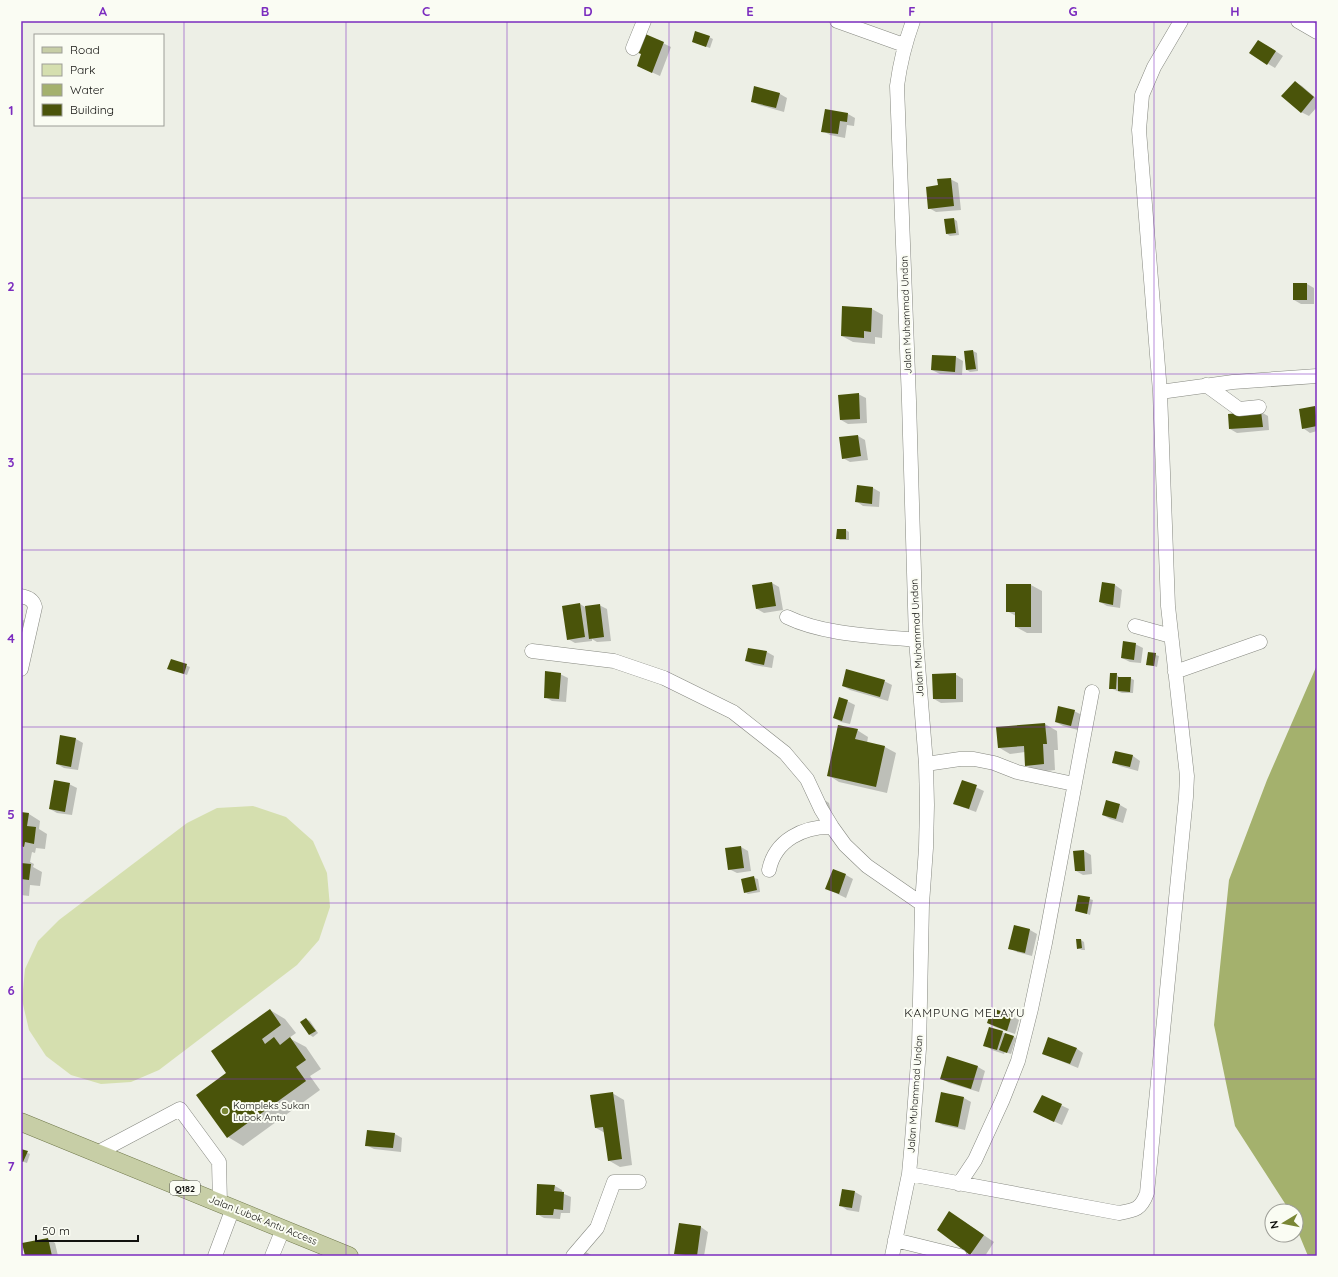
<svg xmlns="http://www.w3.org/2000/svg" width="1338" height="1277" viewBox="0 0 1338 1277" font-family="Quicksand,sans-serif">
  <style>
    .green { fill: #d5dfaf }
    .water { fill: #a4b16d }
    .shadow { fill: #0003 }
    .building { fill: #4a540a }
    .lines { fill: none; stroke-linecap: round; stroke-linejoin: round }
    .minor-casing { stroke: #868880; stroke-width: 15 }
    .major-casing { stroke: #6f774a; stroke-width: 19 }
    .minor { stroke: #fff; stroke-width: 14 }
    .major { stroke: #c7cea6; stroke-width: 18 }
    .grid { fill: none; stroke: #7b2cbf; stroke-width: 1; stroke-opacity: 0.55 }
    .poi-dot { fill: #798634; stroke: #fafcf3; stroke-width: 1.5 }
    .labels { text-anchor: middle; dominant-baseline: central; stroke-width: 4; stroke-linejoin: round; paint-order: stroke }
    .shield { fill: #fafcf3; stroke: #575853; stroke-width: 1 }
    .shield-label { font-size: 9px; font-weight: bold; fill: #11110e }
    .street-label { font-size: 10px; fill: #11110e; stroke: #fafcf3 }
    .poi-label { font-size: 10px; fill: #11110e; stroke: #fafcf3; text-anchor: start }
    .quarter-label { font-size: 12px; letter-spacing: 1px; fill: #11110e; stroke: #fafcf3 }
    .neatline { fill: none; stroke: #7b2cbf; stroke-width: 1.5 }
    .grid-label { font-size: 13px; text-anchor: middle; font-weight: bold; fill: #7b2cbf }
  </style>
  <rect width="100%" height="100%" fill="#edefe6"/>
  <!-- green -->
  <path class="green" d="M253,806L286,817L313,841L327,873L330,907L319,940L297,965L159,1070L131,1082L101,1084L71,1075L46,1056L29,1030L22,1000L25,969L38,941L59,920L187,823L217,808Z"/>
  <!-- water -->
  <path class="water" d="M1317,665V1256H1308L1296,1227V1211H1289L1286,1205L1235,1126L1214,1025L1229,880L1267,780Z"/>
  <!-- shadow -->
  <path class="shadow" d="M644,34L671,47L660,76L638,66L642,54Z
    M709,37L713,39L710,48L696,43Z
    M1266,45L1283,56L1275,68L1251,53Z
    M1295,82L1302,86L1317,99V107L1309,116L1301,112Z
    M755,87L780,94L787,98L784,112L759,105L752,101Z
    M848,114L855,118L854,126L847,125L845,138L830,135L823,131Z
    M950,179L958,183L961,210L936,212L929,208L939,186Z
    M954,219L957,221L959,235L950,236L947,234Z
    M1307,284L1314,288V304H1301L1294,300Z
    M843,307L872,309L883,315L882,338L875,337V344L853,342L842,336Z
    M973,351L977,353L978,371L970,372L967,370L965,352Z
    M956,357L963,361L962,375L940,374L932,370Z
    M858,394L866,398L867,423L848,424L841,420Z
    M1315,407L1317,409V431L1310,433L1303,428Z
    M1261,412L1268,416L1269,430L1237,433L1230,429Z
    M858,436L865,440L868,460L850,462L843,458Z
    M858,486L873,488L880,492L879,507L863,506L856,501Z
    M838,530H846L849,532V540H840L837,538Z
    M772,583L779,587L783,610L764,613L757,609Z
    M1102,583L1115,585L1122,590L1120,608L1107,606L1100,602Z
    M1031,585L1042,591V633H1027L1016,627V616L1007,611Z
    M580,604L585,607L599,605L607,609L611,641L597,642L592,639V641L575,643L568,639Z
    M21,619L31,624L21,666Z
    M1135,644L1143,648L1141,663L1130,662L1122,658Z
    M767,652L774,656L772,668L754,665L746,661Z
    M1149,653L1159,656L1157,667L1147,664Z
    M171,660L190,667L187,675L172,670Z
    M560,674L568,678L566,702L552,701L545,697Z
    M955,674L963,679V702L941,703L934,699Z
    M1116,674L1120,678H1130L1134,680L1133,693H1122L1110,688Z
    M884,681L892,685L888,701L850,690L843,686Z
    M847,701L855,705L850,724L841,722L834,718Z
    M1074,711L1082,715L1078,730L1063,726L1056,722Z
    M1045,724L1057,731L1058,750H1054L1055,770L1038,772L1026,765L1025,752L1010,754L998,747L997,728Z
    M857,730L868,737L867,743L885,747L896,753L887,793L839,782L828,775Z
    M61,736L76,739L83,743L78,770L64,768L57,764Z
    M1115,752L1133,756L1140,761L1138,771L1120,766L1113,762Z
    M962,781L984,791L976,812L962,807L955,803Z
    M69,784L77,788L72,815L57,813L50,809Z
    M826,801L829,803L831,811L829,812L824,802Z
    M1120,805L1127,809L1123,823L1110,819L1103,815Z
    M21,813L29,814L40,821L39,829L47,834L45,849L36,848L35,853L32,852L30,862L34,864L33,867L42,872L40,886L30,885L29,896L21,895Z
    M741,847L748,851L751,871L737,873L729,869Z
    M1084,851L1091,855L1092,874L1083,875L1076,871Z
    M846,875L853,879L846,898L827,889Z
    M754,878L758,879L760,892L748,894L745,892Z
    M1079,896L1093,900L1090,915L1076,910Z
    M1015,926L1030,930L1037,934L1032,956L1017,952L1009,948Z
    M1081,940L1084,942L1085,950H1082L1078,948Z
    M270,1010L285,1019L296,1033L289,1038L306,1047L321,1069L310,1076L320,1090L243,1146L228,1137V1073Z
    M992,1010L1012,1016L1019,1020L1015,1034L995,1027L988,1023Z
    M306,1019L310,1021L318,1033L313,1037L310,1035L301,1023Z
    M1002,1032L1016,1038L1011,1054L1005,1052L1004,1054L992,1050L985,1045Z
    M1076,1048L1083,1053L1078,1068L1051,1057L1043,1053Z
    M948,1057L978,1067L985,1071L979,1092L949,1083L941,1078Z
    M612,1093L624,1100L632,1165L620,1167L608,1160L605,1133L596,1128Z
    M942,1093L964,1098L971,1102L965,1130L943,1125L936,1121Z
    M1042,1096L1069,1109L1062,1125L1042,1116Z
    M395,1134L402,1138L401,1152L374,1149L366,1145Z
    M21,1150L30,1154L27,1163L21,1161Z
    M555,1186L562,1190V1193L571,1197L570,1213H561L560,1219L544,1218L537,1214Z
    M855,1192L862,1196L859,1212L847,1210L840,1205Z
    M960,1219L994,1242L985,1256H975L938,1230Z
    M680,1224L701,1227L708,1232L704,1256H679L675,1253Z
    M48,1239L55,1243L58,1256H26Z
    M584,1251L593,1256H581Z"/>
  <!-- building -->
  <path class="building" d="M695,31L710,36L706,47L692,42Z
    M643,33L664,42L652,73L637,66L641,54L636,52Z
    M1258,40L1276,51L1267,65L1249,53Z
    M1295,81L1314,97L1301,113L1281,96Z
    M754,86L780,93L776,108L751,102Z
    M825,109L848,113L847,122L840,121L838,134L821,132Z
    M951,178L954,206L928,209L926,187L938,185L937,179Z
    M954,218L956,233L946,234L944,219Z
    M1293,283H1307V300H1293Z
    M842,306L872,308L871,332L864,331V338L841,336Z
    M973,350L976,369L966,370L964,351Z
    M932,355L956,356L955,372L931,370Z
    M859,393L860,419L840,420L838,395Z
    M1315,406L1317,426L1302,429L1299,409Z
    M1261,411L1263,427L1229,429L1228,414Z
    M858,435L861,456L842,459L839,437Z
    M857,485L873,487L872,504L855,502Z
    M837,529H846V539H836Z
    M772,582L776,606L756,609L752,585Z
    M1102,582L1115,584L1113,605L1099,602Z
    M1006,584H1031V627H1015V612H1006Z
    M580,603L585,637L567,640L562,606Z
    M600,604L604,637L589,639L585,606Z
    M1123,641L1136,643L1134,660L1121,658Z
    M748,648L767,651L764,665L745,661Z
    M1148,652L1156,653L1154,666L1146,665Z
    M171,659L187,664L184,674L167,669Z
    M846,669L885,680L880,697L842,686Z
    M545,671L561,673L559,699L544,698Z
    M956,673V699H933L932,674Z
    M1110,673H1117L1116,689H1109Z
    M1118,677H1131L1130,692L1118,691Z
    M839,697L848,700L842,721L833,718Z
    M1058,706L1075,710L1071,726L1055,722Z
    M1045,723L1047,744H1043L1044,764L1025,766L1024,746L998,748L996,727Z
    M838,725L858,729L855,739L885,746L876,787L827,776Z
    M60,735L76,738L71,767L56,764Z
    M1115,751L1133,755L1130,767L1112,763Z
    M54,780L70,783L65,812L49,809Z
    M962,780L977,785L969,809L953,804Z
    M1106,800L1120,804L1116,819L1102,815Z
    M21,812L29,813L27,826L36,827L34,844L25,842L24,847L21,846Z
    M741,846L744,868L728,870L725,848Z
    M1084,850L1085,871H1075L1073,851Z
    M21,863L31,864L29,880L21,879Z
    M833,869L846,874L839,894L825,889Z
    M754,876L757,890L744,893L741,879Z
    M1078,895L1090,897L1087,914L1075,911Z
    M1014,925L1030,929L1025,953L1008,949Z
    M1076,939H1081L1082,948L1077,949Z
    M992,1008L1012,1015L1007,1031L987,1023Z
    M270,1009L281,1025L262,1039L265,1044L274,1037L280,1045L290,1037L306,1060L296,1067L306,1081L227,1138L196,1095L226,1073L211,1051Z
    M306,1018L316,1031L309,1035L300,1022Z
    M989,1027L1003,1031L997,1050L983,1046Z
    M1005,1033L1014,1036L1007,1053L999,1050Z
    M1048,1037L1077,1048L1070,1064L1042,1054Z
    M947,1056L978,1066L971,1089L940,1079Z
    M613,1092L622,1159L608,1161L603,1127L595,1128L590,1095Z
    M941,1092L964,1097L958,1127L935,1122Z
    M1042,1095L1062,1104L1054,1122L1033,1112Z
    M367,1130L395,1133L393,1148L365,1146Z
    M21,1149L28,1151L23,1162L21,1161Z
    M537,1184L555,1185L554,1191L564,1192L563,1210L554,1209L553,1215H536Z
    M842,1189L855,1191L852,1208L839,1206Z
    M949,1211L984,1235L970,1255L937,1230Z
    M679,1223L701,1226L697,1256L674,1254Z
    M48,1238L52,1256H25L22,1243Z"/>
  <g class="lines">
    <defs>
      <path id="minor" d="M837,21L904,45
        M1298,21L1317,32
        M633,48L644,21
        M1206,385L1239,409L1259,407
        M1160,392L1233,382L1317,376
        M21,596C28,598 33,599 35,607L21,669
        M787,617C824,635 875,636 916,640
        M1135,626L1171,636
        M532,651L614,661L664,678L733,712L785,753L807,779L821,809L832,827L845,845L867,866L922,904
        M1175,672L1260,642
        M926,764L960,759H974L994,763L1017,772L1074,784
        M769,870C775,840 804,826 832,827
        M97,1153L180,1109L219,1162L220,1203
        M909,1174L1119,1213C1136,1210 1141,1209 1147,1193L1186,797L1187,776L1168,606L1160,392L1139,130L1142,95L1154,67L1181,21
        M959,1184L975,1160L1003,1099L1018,1061L1031,1009L1045,943L1092,692
        M895,1240L960,1256
        M215,1256L233,1208
        M272,1256L283,1229
        M573,1256L597,1228L614,1182H639
        M892,1256L909,1174L912,1141L919,1049L922,904L926,848L927,805L926,764L916,640L909,401L897,86C900,63 905,43 913,21"/>
      <path id="major" d="M21,1122L349,1256"/>
    </defs>
    <!-- minor casing -->
    <use href="#minor" class="minor-casing"/>
    <!-- major casing -->
    <use href="#major" class="major-casing"/>
    <!-- minor -->
    <use href="#minor" class="minor"/>
    <!-- major -->
    <use href="#major" class="major"/>
  </g>
  <!-- grid -->
  <path class="grid" d="M184,21V1256M346,21V1256M507,21V1256M669,21V1256M831,21V1256M992,21V1256M1154,21V1256M21,198H1317M21,374H1317M21,550H1317M21,727H1317M21,903H1317M21,1079H1317"/>
  <!-- markers -->
  <circle class="poi-dot" cx="225" cy="1111" r="4"/>
  <g class="labels">
    <!-- shield labels -->
    <rect class="shield" x="170" y="1181" width="30" height="14" rx="3"/>
    <g class="shield-label">
      <text x="185" y="1188">Q182</text>
    </g>
    <!-- street labels -->
    <g class="street-label">
      <text transform="translate(906 315) rotate(-92)">Jalan Muhammad Undan</text>
      <text transform="translate(917 638) rotate(-93)">Jalan Muhammad Undan</text>
      <text transform="translate(915 1094) rotate(-86)">Jalan Muhammad Undan</text>
      <text transform="translate(263 1220) rotate(22)">Jalan Lubok Antu Access</text>
    </g>
    <!-- poi labels -->
    <g class="poi-label">
      <text x="233" y="1105">Kompleks Sukan<tspan x="233" dy="12">Lubok Antu</tspan></text>
    </g>
    <!-- quarter labels -->
    <g class="quarter-label">
      <text x="965" y="1012">KAMPUNG MELAYU</text>
    </g>
  </g>
  <!-- border -->
  <rect width="1338" height="1277" fill="none" stroke="#fafcf3" stroke-width="44"/>
  <!-- legend -->
  <rect x="34" y="34" width="130" height="92" fill="#fafcf3" stroke="#9d9e97"/>
  <rect x="42" y="47" width="20" height="6" fill="#c7cea6" stroke="#9d9e97"/>
  <text x="70" y="54" font-size="12" fill="#11110e">Road</text>
  <rect x="42" y="64" width="20" height="12" fill="#d5dfaf" stroke="#9d9e97"/>
  <text x="70" y="74" font-size="12" fill="#11110e">Park</text>
  <rect x="42" y="84" width="20" height="12" fill="#a4b16d" stroke="#9d9e97"/>
  <text x="70" y="94" font-size="12" fill="#11110e">Water</text>
  <rect x="42" y="104" width="20" height="12" fill="#4a540a" stroke="#9d9e97"/>
  <text x="70" y="114" font-size="12" fill="#11110e">Building</text>
  <!-- north arrow -->
  <g transform="translate(1284 1223) rotate(260)"><circle r="19" fill="#fafcf3" stroke="#9d9e97"/>
  <path d="M0-3L7 15L0 10L-7 15Z" fill="#798634"/>
  <text y="-6" font-size="11" font-weight="bold" text-anchor="middle" fill="#11110e">N</text>
  </g>
  <!-- scale -->
  <path d="M36 1235v6h102v-6" fill="none" stroke="#11110e" stroke-width="2"/>
  <text x="42" y="1235" font-size="12" fill="#11110e" stroke="#fafcf3" stroke-width="3" paint-order="stroke">50 m</text>
  <rect x="22" y="22" width="1294" height="1233" class="neatline"/>
  <g class="grid-label">
    <text x="103" y="16">A</text>
    <text x="265" y="16">B</text>
    <text x="426" y="16">C</text>
    <text x="588" y="16">D</text>
    <text x="750" y="16">E</text>
    <text x="912" y="16">F</text>
    <text x="1073" y="16">G</text>
    <text x="1235" y="16">H</text>
    <text x="11" y="115">1</text>
    <text x="11" y="291">2</text>
    <text x="11" y="467">3</text>
    <text x="11" y="643">4</text>
    <text x="11" y="819">5</text>
    <text x="11" y="995">6</text>
    <text x="11" y="1171">7</text>
  </g>
</svg>
